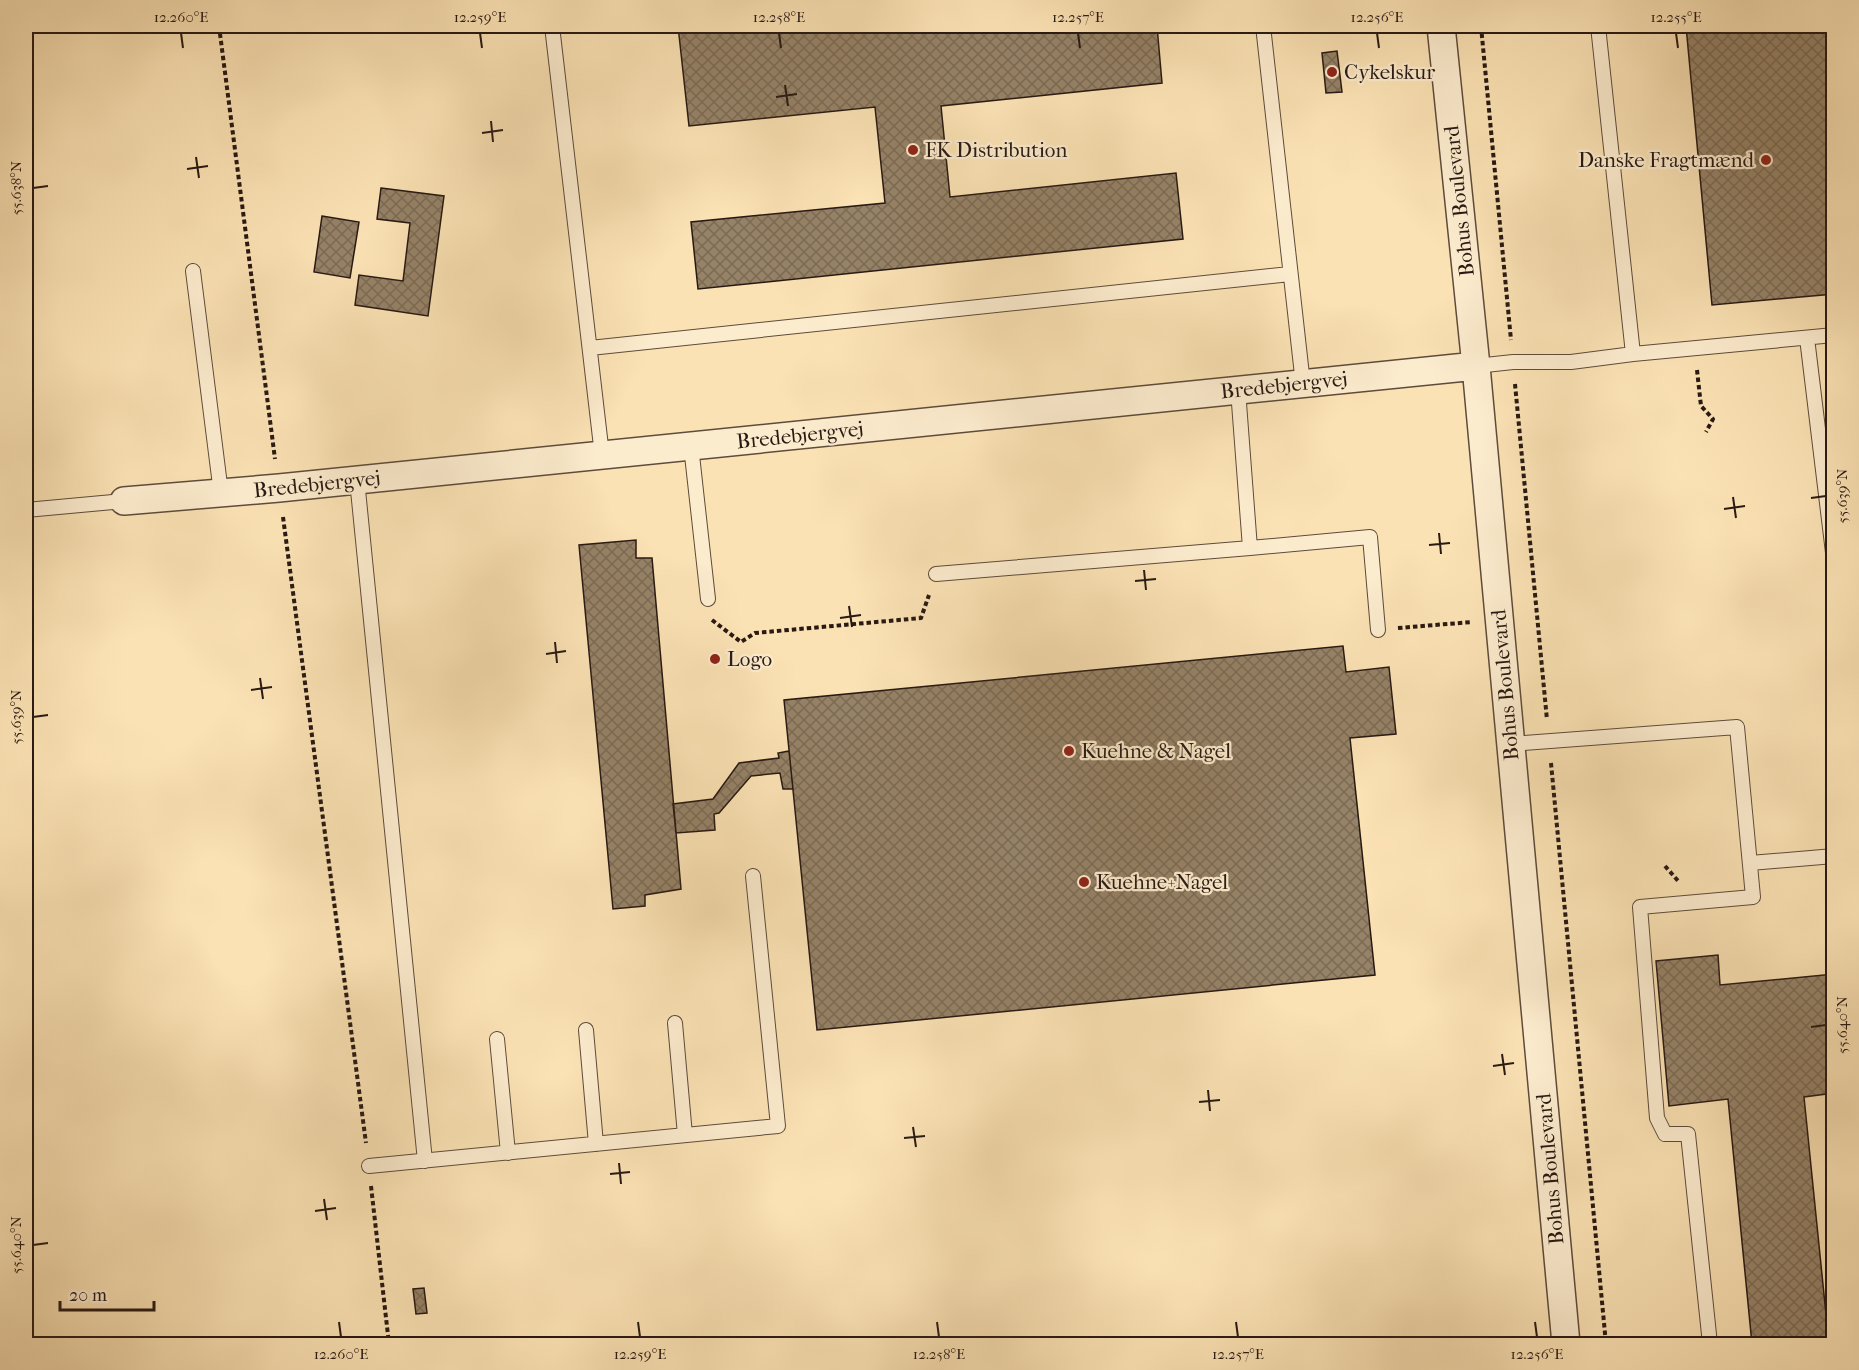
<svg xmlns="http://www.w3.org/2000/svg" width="1859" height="1370" viewBox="0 0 1859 1370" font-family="'IM FELL French Canon',serif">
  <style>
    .building { fill: url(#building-cross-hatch); stroke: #281913; stroke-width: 1.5 }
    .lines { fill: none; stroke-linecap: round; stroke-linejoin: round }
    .lane-casing { stroke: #5d4b3b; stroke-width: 16 }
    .street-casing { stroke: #5d4b3b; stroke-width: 30 }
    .path { stroke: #281913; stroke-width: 4; stroke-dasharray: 4.5 3; stroke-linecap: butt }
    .lane { stroke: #fcecce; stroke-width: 14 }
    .street { stroke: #fcecce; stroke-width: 27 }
    .ticks { fill: none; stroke: #281913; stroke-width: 2 }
    .poi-dot { fill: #8f2418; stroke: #fcecce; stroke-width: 2 }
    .labels { text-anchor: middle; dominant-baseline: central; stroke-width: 4.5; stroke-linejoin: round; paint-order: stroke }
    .poi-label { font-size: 21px; fill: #281913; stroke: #fcecce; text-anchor: start }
    .street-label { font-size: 21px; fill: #281913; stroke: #fcecce }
    .neatline { fill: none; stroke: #281913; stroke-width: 2 }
    .ticks-label { font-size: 15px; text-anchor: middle; fill: #281913 }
  </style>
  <defs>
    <pattern id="building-cross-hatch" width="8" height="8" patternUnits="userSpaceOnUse" patternTransform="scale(1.5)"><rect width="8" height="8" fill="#968267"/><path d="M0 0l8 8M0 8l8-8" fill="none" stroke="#7a6a54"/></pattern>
  </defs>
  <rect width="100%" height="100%" fill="#fbe2b4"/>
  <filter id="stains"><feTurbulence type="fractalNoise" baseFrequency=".00333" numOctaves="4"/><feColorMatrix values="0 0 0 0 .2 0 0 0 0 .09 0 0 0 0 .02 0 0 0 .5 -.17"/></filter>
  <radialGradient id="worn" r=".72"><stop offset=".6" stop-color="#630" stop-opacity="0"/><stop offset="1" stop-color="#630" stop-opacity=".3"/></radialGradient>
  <!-- building -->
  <path class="building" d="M678,26H1157L1162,83L941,106L950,197L1176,173L1183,239L698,289L691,222L885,203L875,107L689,126Z
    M1686,26H1834V294L1712,305Z
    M1337,51L1342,92L1326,93L1322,53Z
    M381,188L444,196L428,316L355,305L359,275L403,281L410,223L377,219Z
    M322,216L359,222L350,278L314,272Z
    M636,540V558H652L681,889L645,895V906L613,909L579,545Z
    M1343,646L1346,672L1389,667L1396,734L1350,738L1375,975L817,1030L784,700Z
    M789,751L793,789H783L780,773L751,776L719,813L714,814L715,830L676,833L673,804L713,799L739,763L779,758L778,753Z
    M1718,955L1720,985L1834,974V1093L1804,1097L1829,1344H1752L1728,1099L1669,1106L1656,961Z
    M424,1288L427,1313L416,1314L413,1289Z"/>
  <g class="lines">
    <defs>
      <path id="lane" d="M552,26L602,455
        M1263,26L1303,384
        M1598,26L1633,354
        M193,271L221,493
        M1807,338L1834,561
        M590,348L1290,274
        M1476,366L1513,362H1571L1633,354L1834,335
        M691,446L708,599
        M357,480L425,1161
        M26,510L124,501
        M1250,548L1370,537L1378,630
        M936,574L1250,548L1238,390
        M1511,744L1737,727L1753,897L1640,907L1657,1118L1665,1134H1688L1710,1344
        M1750,863L1834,856
        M675,1023L685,1135
        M586,1030L596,1144
        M497,1039L508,1153
        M369,1166L778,1126L753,876"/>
      <path id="street" d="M1441,26L1476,366L1566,1344
        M124,501L279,488L1476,366"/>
    </defs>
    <!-- lane casing -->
    <use href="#lane" class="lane-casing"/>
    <!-- street casing -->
    <use href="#street" class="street-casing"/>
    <!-- path -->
    <path class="path" d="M219,26L275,459
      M1481,26L1511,340
      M1697,370L1701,406L1713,419L1706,432
      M1515,384L1547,720
      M283,517L366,1143
      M712,620L741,642L755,633L921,618L929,595
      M1398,628L1472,622
      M1551,763L1606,1344
      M1665,866L1679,882
      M371,1186L389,1344"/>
    <!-- lane -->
    <use href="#lane" class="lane"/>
    <!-- street -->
    <use href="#street" class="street"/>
  </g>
  <!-- ticks -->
  <path class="ticks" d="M181,33L183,48M480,33L482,48M779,33L781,48M1078,33L1080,48M1377,33L1379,48M1676,33L1678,48M785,85L788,106M776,97L797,94M491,121L493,142M482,133L503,130M196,157L199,178M187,169L208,166M33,188L48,186M1733,497L1736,518M1811,498L1826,496M1724,509L1745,506M1439,533L1441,554M1429,545L1450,543M1144,570L1146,590M1135,581L1156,579M849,606L852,627M840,618L861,615M555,642L557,663M546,654L566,651M260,678L263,699M251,690L272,687M33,717L48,715M1811,1027L1826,1025M1502,1054L1505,1075M1493,1066L1514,1063M1208,1090L1210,1111M1199,1102L1220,1100M913,1127L916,1147M904,1138L925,1136M619,1163L621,1184M610,1174L630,1172M324,1199L327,1220M315,1211L336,1208M33,1245L48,1243M339,1322L341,1337M638,1322L640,1337M937,1322L939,1337M1236,1322L1238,1337M1535,1322L1537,1337"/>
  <!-- markers -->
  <g class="poi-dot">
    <circle cx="1332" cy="72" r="6"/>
    <circle cx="913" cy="150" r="6"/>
    <circle cx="1766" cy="160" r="6"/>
    <circle cx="715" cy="659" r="6"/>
    <circle cx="1069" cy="751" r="6"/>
    <circle cx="1084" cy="882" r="6"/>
  </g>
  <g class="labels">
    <!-- poi labels -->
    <g class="poi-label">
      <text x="1344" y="72">Cykelskur</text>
      <text x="925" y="150">FK Distribution</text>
      <text x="1754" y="160" text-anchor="end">Danske Fragtmænd</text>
      <text x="727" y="659">Logo</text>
      <text x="1081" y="751">Kuehne &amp; Nagel</text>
      <text x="1096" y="882">Kuehne+Nagel</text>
    </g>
    <!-- street labels -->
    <g class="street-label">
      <text transform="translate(1459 201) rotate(-96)">Bohus Boulevard</text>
      <text transform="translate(1284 385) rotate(-6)">Bredebjergvej</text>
      <text transform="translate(800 435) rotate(-6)">Bredebjergvej</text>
      <text transform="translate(317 484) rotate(-6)">Bredebjergvej</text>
      <text transform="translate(1505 685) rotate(-95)">Bohus Boulevard</text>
      <text transform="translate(1550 1169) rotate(-95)">Bohus Boulevard</text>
    </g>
  </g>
  <!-- margin -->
  <rect width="1859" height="1370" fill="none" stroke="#fbe2b4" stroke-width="66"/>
  <!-- scale -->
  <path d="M60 1301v9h94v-9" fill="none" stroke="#281913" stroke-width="3"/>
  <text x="69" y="1301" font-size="18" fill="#281913" stroke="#fcecce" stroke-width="4.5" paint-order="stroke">20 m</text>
  <rect x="33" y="33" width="1793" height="1304" class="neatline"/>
  <g class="ticks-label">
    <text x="181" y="22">12.260°E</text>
    <text x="480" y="22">12.259°E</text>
    <text x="779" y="22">12.258°E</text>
    <text x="1078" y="22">12.257°E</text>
    <text x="1377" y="22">12.256°E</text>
    <text x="1676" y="22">12.255°E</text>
    <text transform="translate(16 188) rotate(-90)" y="5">55.638°N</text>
    <text transform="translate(1842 496) rotate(-90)" y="5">55.639°N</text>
    <text transform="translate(16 717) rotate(-90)" y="5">55.639°N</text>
    <text transform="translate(1842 1025) rotate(-90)" y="5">55.640°N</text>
    <text transform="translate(16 1245) rotate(-90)" y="5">55.640°N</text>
    <text x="341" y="1359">12.260°E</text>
    <text x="640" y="1359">12.259°E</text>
    <text x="939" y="1359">12.258°E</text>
    <text x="1238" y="1359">12.257°E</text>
    <text x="1537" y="1359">12.256°E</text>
  </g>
  <rect width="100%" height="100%" filter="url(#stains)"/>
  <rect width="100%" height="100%" fill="url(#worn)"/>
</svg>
